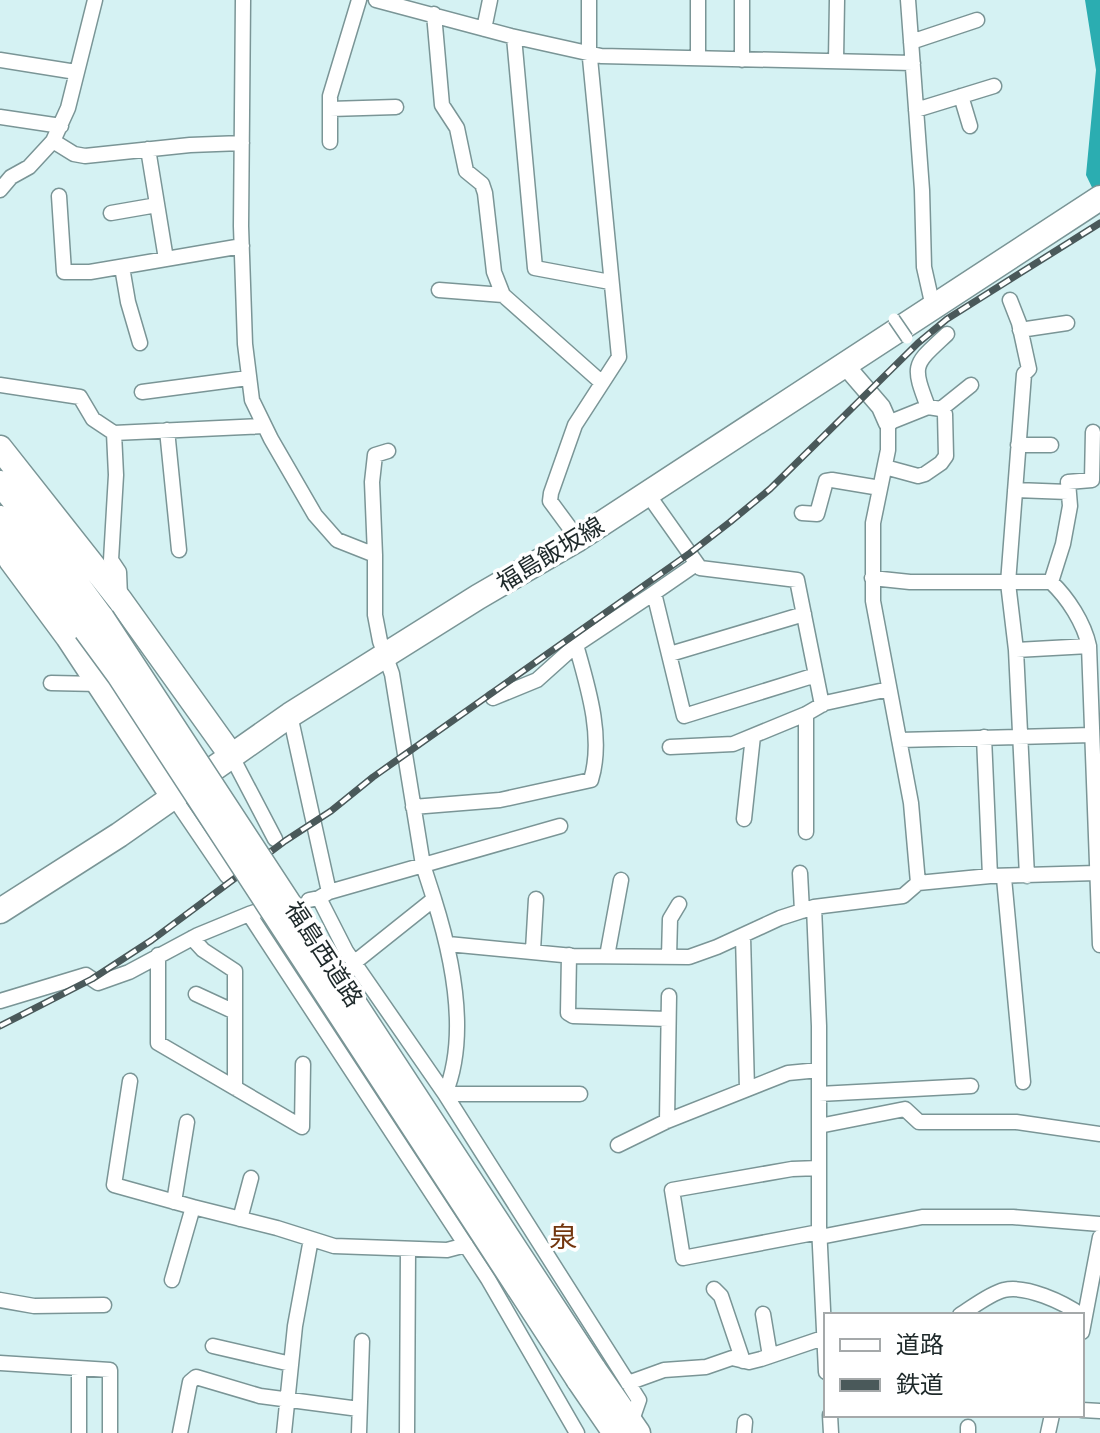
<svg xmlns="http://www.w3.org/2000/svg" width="1100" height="1433" viewBox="0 0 1100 1433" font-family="'PT Sans','Noto Sans JP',sans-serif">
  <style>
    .water { fill: #2badb1 }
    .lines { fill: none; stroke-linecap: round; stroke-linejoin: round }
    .minor-casing { stroke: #7a9596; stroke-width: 17 }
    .tertiary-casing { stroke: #7a9596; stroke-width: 21 }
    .primary-casing { stroke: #7a9596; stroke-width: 27 }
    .trunk-casing { stroke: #7a9596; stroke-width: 27 }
    .minor { stroke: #fff; stroke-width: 14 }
    .tertiary { stroke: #fff; stroke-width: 18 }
    .primary { stroke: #fff; stroke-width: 24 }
    .trunk { stroke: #fff; stroke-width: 24 }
    .rail-casing { stroke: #4a595a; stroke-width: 7 }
    .rail { stroke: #fff; stroke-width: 4; stroke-dasharray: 12; stroke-linecap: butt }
    .pedestrian-bridge-casing { stroke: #7a9596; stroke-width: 14; stroke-linecap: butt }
    .trunk-bridge-casing { stroke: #7a9596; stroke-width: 27; stroke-linecap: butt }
    .pedestrian-bridge { stroke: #fff; stroke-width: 11 }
    .trunk-bridge { stroke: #fff; stroke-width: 24 }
    .labels { text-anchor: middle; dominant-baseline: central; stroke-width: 7; stroke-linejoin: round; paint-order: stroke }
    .street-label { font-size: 24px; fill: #1e292a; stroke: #fff }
    .quarter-label { font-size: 28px; fill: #73360e; stroke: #fff }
  </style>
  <rect width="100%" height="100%" fill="#d5f2f3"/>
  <!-- water -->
  <path class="water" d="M1085,0H1100V204L1086,175L1096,70Z"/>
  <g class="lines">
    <defs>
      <path id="minor" d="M243,0L241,226L245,344L252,400L271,439L315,515L337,540L375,555V615L380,641L392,674L423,865L434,899L355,962L351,969
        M376,0L511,36L601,56L913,63
        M698,0V58
        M908,0L922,190L924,267L933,307
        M434,14L442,105L457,128L466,171L482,184L485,193L494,272L503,295
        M484,29L490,0
        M514,37L535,268L610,282
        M911,42L977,20
        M0,60L76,72
        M742,60V0
        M836,60L837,0
        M961,96L970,126
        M330,109L396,107
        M916,110L994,86
        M0,117L61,126
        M53,141L74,154L85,156L190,145L242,143
        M330,142V96L359,0
        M148,149L166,259
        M0,190L11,177L29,167L53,141L68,108L95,0
        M59,196L64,272H90L242,246
        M111,213L157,205
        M122,267L128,302L140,343
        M439,290L503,295L601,382
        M1010,300L1019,323L1029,369L1024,374L1008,583L1016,650L1027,876
        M1020,330L1067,323
        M0,385L80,397L93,419L114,433L264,426
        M142,392L248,378
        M928,407C911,363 914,365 947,334
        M941,409L971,385
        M167,430L179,550
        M114,433L116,475L111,560L119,572L120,597
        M1018,445H1051
        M1015,490L1068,492
        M647,493L700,568L797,580L822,705
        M802,513L817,514L826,481L832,480L880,488
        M578,539L550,501L551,493L575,425L619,357L589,48V0
        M375,555L372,482L375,455L388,451
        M696,564L654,593L684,716L816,675
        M872,578L910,582H1051C1068,598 1084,623 1089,646L1100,945
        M1051,582L1063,544L1070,506L1068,482L1092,480L1093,432
        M576,645L654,593
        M1016,650L1089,646
        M670,654L804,614
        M51,683L99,684
        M290,715L329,892
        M984,737L990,876
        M899,740L1092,735
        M670,747L733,744L806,714L825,703L889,689
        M231,755L275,839
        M174,798L227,876
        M413,807L500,800L591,780C604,738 588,687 576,645L537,680L493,698
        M744,819L753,736
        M806,832V714
        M800,873L802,911
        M1004,878L1023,1082
        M918,883L990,876L1097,873
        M319,898L329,892L560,826
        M434,899C452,956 469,1036 445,1094
        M309,900L319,898L346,951L445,1094L639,1400L631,1423
        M814,907L819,1026V1226L826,1372
        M258,911L249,914L488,1279L577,1433
        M743,936L747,1089
        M192,938L203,950L235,971V1088
        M448,944L573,956L689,957L717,947L780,918L814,907L903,896L918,883L911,803L873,601V523L888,450V423L928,407L941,409L945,414L946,456L941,463L925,474L918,476L885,467
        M533,950L536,899
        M158,955V1043L302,1127L303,1064
        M569,955L568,1013L573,1016L668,1019
        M607,956L621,880
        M669,957L670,919L679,904
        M196,994L235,1012
        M0,1001L86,975L98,983L129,972L198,935L249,914
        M130,1081L114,1185L193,1207
        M445,1094H580
        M819,1094L971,1086
        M667,1121L669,996
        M819,1126L905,1109L919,1122H1016L1100,1134
        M618,1145L667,1121L788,1073L819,1070
        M819,1168L792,1169L672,1190L683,1258L819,1232
        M174,1202L187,1122
        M240,1219L251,1178
        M820,1237L922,1217H1013L1100,1224
        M172,1280L193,1207L277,1228L334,1246L447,1250L466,1245
        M714,1289L721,1296L743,1361
        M0,1300L34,1306L104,1305
        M763,1314L770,1356
        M960,1315C973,1307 989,1294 1004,1290C1026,1285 1063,1302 1081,1315
        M1082,1332L1100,1237
        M213,1346L291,1364
        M0,1363L110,1370V1433
        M628,1383L664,1370L706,1367L732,1358L749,1362L761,1359L826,1337
        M1082,1410L1100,1411
        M830,1415L831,1433
        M79,1433V1369
        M180,1433L190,1382L196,1377L260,1396L359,1409
        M284,1433L295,1326L311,1239
        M359,1433L362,1341
        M407,1433L408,1249
        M744,1433L745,1422
        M968,1433V1427
        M1048,1433L1052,1415"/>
      <path id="tertiary" d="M844,364L881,407L888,423"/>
      <path id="primary" d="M0,911L119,835L290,715L478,597L578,539L1100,198"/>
      <path id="trunk" d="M0,448L120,600L231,755
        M0,483L27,516L102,618
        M0,518L86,630
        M0,540L11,560L68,637L174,798
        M593,1368L638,1433
        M578,1379L615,1433"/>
    </defs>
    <!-- minor casing -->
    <use href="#minor" class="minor-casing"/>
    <!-- tertiary casing -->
    <use href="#tertiary" class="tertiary-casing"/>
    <!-- primary casing -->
    <use href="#primary" class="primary-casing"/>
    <!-- trunk casing -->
    <use href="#trunk" class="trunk-casing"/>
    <!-- minor -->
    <use href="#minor" class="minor"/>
    <!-- tertiary -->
    <use href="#tertiary" class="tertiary"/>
    <!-- primary -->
    <use href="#primary" class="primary"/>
    <!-- trunk -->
    <use href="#trunk" class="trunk"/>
    <defs>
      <path id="rail" d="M0,1026L92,979L152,940L285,841L331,811L373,777L690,553L730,522L770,489L918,343L947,319L1100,223"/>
    </defs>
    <!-- rail casing -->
    <use href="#rail" class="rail-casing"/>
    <!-- rail -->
    <use href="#rail" class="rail"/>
    <defs>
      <path id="pedestrian-bridge" d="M894,319L907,338"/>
      <path id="trunk-bridge" d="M102,618L593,1368
        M86,630L119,675L578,1379"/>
    </defs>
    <!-- pedestrian-bridge casing -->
    <use href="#pedestrian-bridge" class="pedestrian-bridge-casing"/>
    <!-- trunk-bridge casing -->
    <use href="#trunk-bridge" class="trunk-bridge-casing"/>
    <!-- pedestrian-bridge -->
    <use href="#pedestrian-bridge" class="pedestrian-bridge"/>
    <!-- trunk-bridge -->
    <use href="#trunk-bridge" class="trunk-bridge"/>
  </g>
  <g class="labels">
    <!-- street labels -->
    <g class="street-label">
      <text transform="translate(550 554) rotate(-31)">福島飯坂線</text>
      <text transform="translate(324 954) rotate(57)">福島西道路</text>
    </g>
    <!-- quarter labels -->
    <g class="quarter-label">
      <text x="563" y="1236">泉</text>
    </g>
  </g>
  <!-- legend -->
  <rect x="824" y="1313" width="260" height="104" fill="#ffffff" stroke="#a5a9aa" stroke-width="2"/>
  <rect x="840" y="1339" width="40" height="12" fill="#ffffff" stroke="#a5a9aa" stroke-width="2"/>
  <text x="896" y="1353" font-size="24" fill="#1e292a">道路</text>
  <rect x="840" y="1379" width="40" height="12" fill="#4a595a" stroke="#a5a9aa" stroke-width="2"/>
  <text x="896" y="1393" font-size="24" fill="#1e292a">鉄道</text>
</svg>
